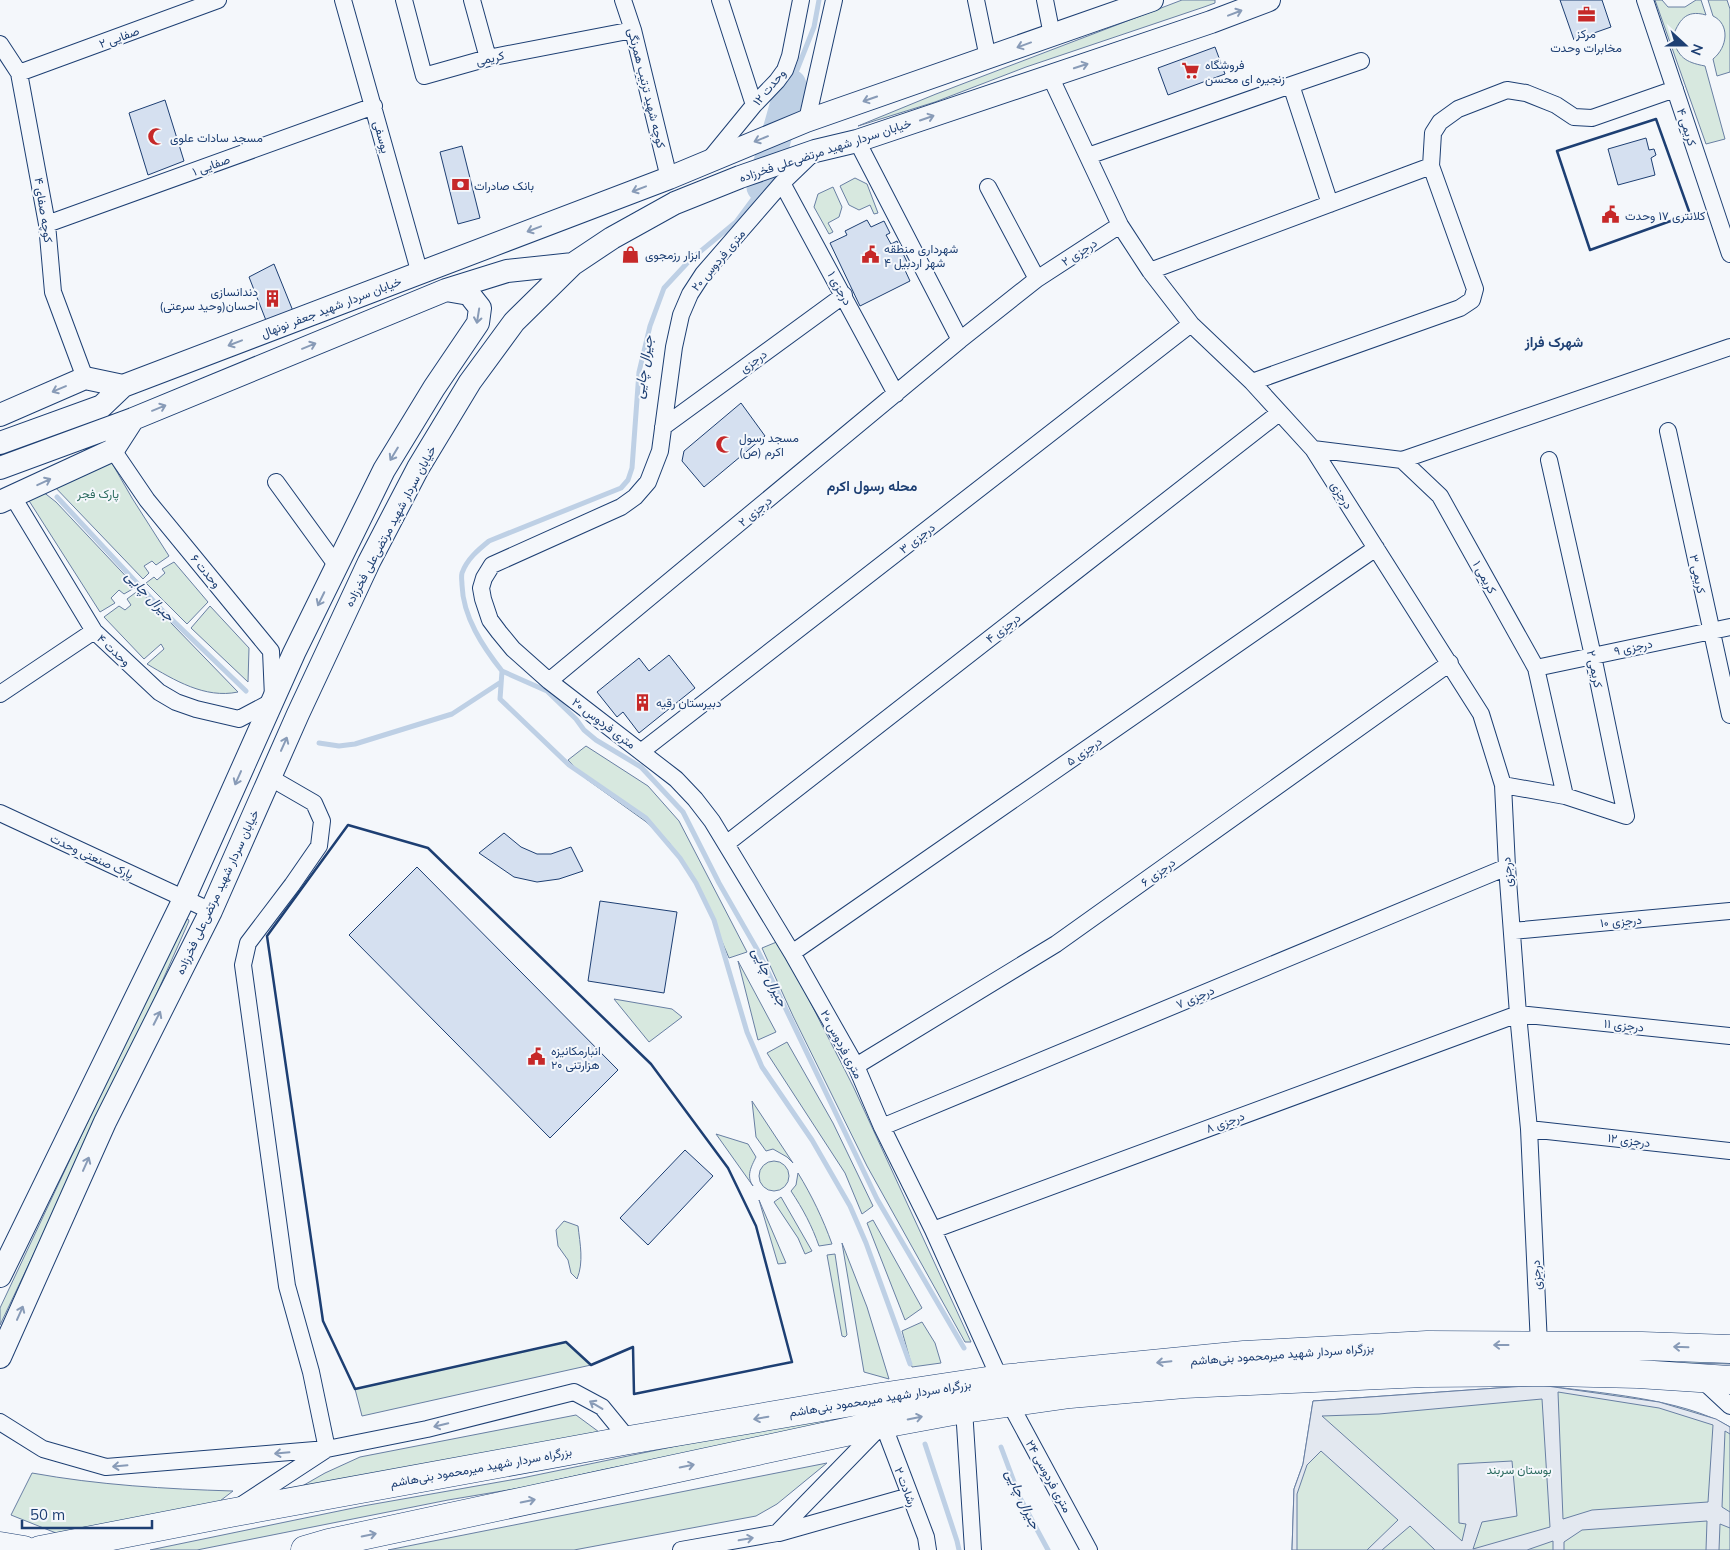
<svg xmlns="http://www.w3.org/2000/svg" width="1730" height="1550" viewBox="0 0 1730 1550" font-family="Mulish,Vazirmatn,sans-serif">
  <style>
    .green { fill: #d7e8df; stroke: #687fa3 }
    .parking { fill: #e3e8f0; stroke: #687fa3; fill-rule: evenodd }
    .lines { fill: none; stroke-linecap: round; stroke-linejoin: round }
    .stream { stroke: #bed0e5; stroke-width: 5 }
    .river { stroke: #bed0e5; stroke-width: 31 }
    .building { fill: #d5e0f0; stroke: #1d3f73 }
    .street-casing { stroke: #1d3f73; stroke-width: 18 }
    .secondary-casing { stroke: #1d3f73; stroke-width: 24 }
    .highway-casing { stroke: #1d3f73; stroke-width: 29 }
    .street { stroke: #f4f7fb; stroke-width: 16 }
    .secondary { stroke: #f4f7fb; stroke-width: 22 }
    .highway { stroke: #f4f7fb; stroke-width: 28 }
    .wall { stroke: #1d3f73; stroke-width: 2.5 }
    .oneway { stroke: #889bb7 }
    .labels { text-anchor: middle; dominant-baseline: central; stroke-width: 4; stroke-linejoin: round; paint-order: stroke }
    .poi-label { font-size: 12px; fill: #1d3f73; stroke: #f4f7fb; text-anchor: start }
    .street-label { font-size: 12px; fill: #1d3f73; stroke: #f4f7fb }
    .park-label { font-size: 12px; fill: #2c6c60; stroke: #f4f7fb }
    .neighbourhood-label { font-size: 14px; font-weight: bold; fill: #1d3f73; stroke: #f4f7fb }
    .water-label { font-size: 14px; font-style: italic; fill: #1d3f73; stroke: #f4f7fb }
  </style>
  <rect width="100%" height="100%" fill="#f4f7fb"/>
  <!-- green -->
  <path class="green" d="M1182,0H1215V3L1204,7L1026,67L935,102L858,126L936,94Z
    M1655,0H1662L1668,7H1685L1696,0H1701L1706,15C1685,9 1679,21 1672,38C1679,57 1684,62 1705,66L1725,139L1706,144Z
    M1708,0H1727L1730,9V72L1717,76L1713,59C1728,47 1730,24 1713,16Z
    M855,178L867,184L878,213L874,214L870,205L859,210L849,205L840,186Z
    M833,187L842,207L839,217L828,223L833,232L829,234L814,207L818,194Z
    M109,458L132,498L169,556L156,565L152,561L144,566L149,573L143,579L52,484Z
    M42,491L56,502L136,587L124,594L119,590L111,598L115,603L100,612L26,496Z
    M174,562L208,602L187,624L146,583L154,577L157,580L165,573L162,569Z
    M139,590L238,692C205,699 174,680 147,664L164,649L161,644L144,659L104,617L119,606L125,610L131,605L127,599Z
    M210,606L249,648L248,682L191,628Z
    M586,746L648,786L679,821L747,952L729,958L697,883L668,841L645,821L585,778L568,760Z
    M188,919L189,921L149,1011L0,1325V1308L182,922Z
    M779,941L853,1086L971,1342H965L867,1166L793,1016L762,948Z
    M738,961L776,1032L758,1040Z
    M614,999L672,1009L682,1017L649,1042Z
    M787,1042L833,1123L873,1206L862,1214L845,1173L767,1053Z
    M752,1101L793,1163L787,1157L773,1149L766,1151L756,1137Z
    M716,1134L748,1144L756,1157C751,1167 746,1176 753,1186Z
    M759 1176a15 15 0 1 1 30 0a15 15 0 1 1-30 0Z
    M798,1173C812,1196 823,1219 832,1244L819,1246C812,1226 803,1209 791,1191L796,1185Z
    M781,1197L812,1251L805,1254L798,1238L774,1202Z
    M759,1200L786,1263L778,1264Z
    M873,1220L922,1308L905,1320L867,1223Z
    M564,1221L578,1226C580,1244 584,1262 577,1279L571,1273L568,1260L558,1246L556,1230Z
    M842,1243L867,1307L889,1379L864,1372Z
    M835,1254L847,1335L845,1337L842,1336L827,1255Z
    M922,1322L935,1343L941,1363L912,1367L902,1331Z
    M566,1342L591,1365L362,1416L355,1389Z
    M1298,1356H1730V1364L1507,1359L1343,1363L810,1431L606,1469L526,1487L448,1500L197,1550H150L363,1506L522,1478L681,1445L860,1411Z
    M1540,1385C1597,1393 1682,1398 1730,1427V1550H1292L1294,1489L1303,1464L1313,1401Z
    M576,1415L614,1443L276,1501L325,1473L360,1457Z
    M827,1463L777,1504L756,1516L574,1550H388Z
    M32,1473C98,1485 166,1489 233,1491L216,1504L56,1533L11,1515Z"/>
  <!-- parking -->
  <path class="parking" d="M1540,1385L1659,1402L1716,1419L1730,1427V1434L1725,1431L1722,1507L1730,1512V1528L1720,1524L1719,1550H1706L1707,1521L1582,1530L1564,1542V1550H1553V1541L1527,1550H1435L1410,1526L1382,1550H1367L1398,1520L1321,1451L1307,1465L1297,1494V1550H1292L1294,1489L1303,1464L1313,1401ZM1558,1392L1659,1408L1713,1425L1708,1502L1592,1510L1563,1519ZM1542,1399L1550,1527L1473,1549L1482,1522L1517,1516L1512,1461L1458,1464L1459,1523L1466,1524L1462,1541L1322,1416L1379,1414Z"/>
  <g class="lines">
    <!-- stream -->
    <path class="stream" d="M791,85L814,27L819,0
      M762,187L736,222L690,260L664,288L650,326L639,372L632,468L628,480L621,488L489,541C478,550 467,559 462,573C461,577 462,581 462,585C463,617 483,647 502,671L500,699L569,765L646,818L680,858L696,883L714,920L747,1032L762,1067L812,1140L850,1206L866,1243L910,1364
      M57,497L161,609L246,691
      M502,671L547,691L576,719L584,730L596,740L641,767L683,812L719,883L758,951L877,1199L964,1348
      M319,743L339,746L355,744L452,714L501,682
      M925,1444L957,1541L959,1550
      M1001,1447L1020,1498L1048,1550"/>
    <!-- river -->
    <path class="river" d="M762,187L791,85"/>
  </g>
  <!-- building -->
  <path class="building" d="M1560,0H1602L1611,27L1574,40Z
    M1215,47L1225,74L1168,95L1158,68Z
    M165,100L184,161L148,175L129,113Z
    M1646,138L1649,150L1654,149L1656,155L1651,158L1655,175L1618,185L1608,149Z
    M462,146L480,218L458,224L440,152Z
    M867,220L871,227L884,221L890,233L886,235L891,244L897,241L909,266L904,268L910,281L860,306L830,243L847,235L845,231Z
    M274,264L293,311L267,323L249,277Z
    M741,403L765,436L704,487L682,461L684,451Z
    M669,655L695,688L639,733L623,712L617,717L597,692L639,658L649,671Z
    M504,833L521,847L537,854H551L571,847L583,871L559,879L537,882L514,877L479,853Z
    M417,867L618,1070L550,1138L349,935Z
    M600,901L677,912L664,993L588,981Z
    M685,1150L713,1176L648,1245L620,1218Z"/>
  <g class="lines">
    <defs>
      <path id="street" d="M343,0L420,274
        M404,0L424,76L488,58L633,30
        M472,0L488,58
        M623,0L633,30L669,178
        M720,0L754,105
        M976,0L988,58
        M1045,0L1052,35
        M1645,0L1730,254
        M0,44L19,73L47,224L53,292L85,378
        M19,73L218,0
        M1050,76L1120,225L1150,271L1191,324L1252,382L1313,449L1481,714L1503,785L1507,867L1518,1014L1529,1129L1539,1345
        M1291,85L1361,61
        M807,120L834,0
        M857,141L960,340
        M811,155L782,183L703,274L690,294L681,315L674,347L660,451L648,482L635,497L621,507L492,565L484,578L481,588L483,599L490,620L499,632L513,649L549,681L676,779L695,799L712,821L792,953L856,1066L882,1127L933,1230L1000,1379
        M1088,156L1291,85L1330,204
        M709,160L754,105L777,81L785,70L790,56L801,0
        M782,183L896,394
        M988,187L1037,279
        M47,224L374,106
        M1150,271L1431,166
        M1252,382L1460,308L1472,300L1475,289L1431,166L1433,133L1440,122L1458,109L1507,90L1526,93L1556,105L1574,117L1592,118L1675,89
        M663,427L844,295
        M1668,431L1730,715
        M1313,449L1402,460L1440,496L1536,668L1565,796
        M113,450L147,500L271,651L273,697
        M1402,460L1730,347
        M276,482L337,566
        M13,497L94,631L159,692L176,702L196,709L239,719L273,701
        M1536,668L1730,627
        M549,681L960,340L1037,279L1120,225
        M0,694L94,631
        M642,751L1191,324
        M1503,785L1565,796L1626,816L1593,656L1549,460
        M0,813L211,911
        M726,844L1279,413
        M1512,931L1730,911
        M792,953L1376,548
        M856,1066L1056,944L1450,663
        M882,1127L1507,867
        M1529,1129L1730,1151
        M933,1230L1518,1014L1730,1036
        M1702,1380L1730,1406
        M1009,1402L1089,1550
        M964,1409L973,1550
        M0,1422L43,1449L106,1467L327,1449L427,1429L574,1392L602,1407L629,1440
        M240,1506L327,1449L311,1372L287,1286L243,965L248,943L292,885L319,846L322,821L314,803L269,777
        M779,1533L910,1496
        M681,1550L777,1533L883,1424L926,1537L928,1550"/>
      <path id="secondary" d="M0,415L85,378L123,386
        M0,443L102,406L123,386L669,178L806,121L1152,0
        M0,468L133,419L446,290L507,271L573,264
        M0,502L113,450L133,419
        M0,1276L184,899L294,653L384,470L434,388L478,323L480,308L469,294L446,290
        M0,1357L105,1122L211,911L298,714L369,562L418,468L470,382L514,322L573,264L612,238L675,203L740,177L815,151L857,141L1211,22L1269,0"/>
      <path id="highway" d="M0,1546L24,1550
        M40,1550L230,1513L629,1440L881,1397L1000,1379L1244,1355L1427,1345L1642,1346L1730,1349
        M305,1550L329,1543L883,1424L964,1409L1070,1394L1184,1384L1424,1373L1551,1372L1638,1374L1730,1380"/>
    </defs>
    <!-- street casing -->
    <use href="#street" class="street-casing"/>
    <!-- secondary casing -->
    <use href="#secondary" class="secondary-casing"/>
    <!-- highway casing -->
    <use href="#highway" class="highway-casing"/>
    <!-- street -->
    <use href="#street" class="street"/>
    <!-- secondary -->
    <use href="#secondary" class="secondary"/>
    <!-- highway -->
    <use href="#highway" class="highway"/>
    <!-- wall -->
    <path class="wall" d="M1656,119L1690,214L1590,250L1557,151Z
      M348,825L428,848L651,1064L728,1168L756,1226L792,1362L634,1394L633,1347L591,1365L566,1342L355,1389L323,1321L267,936Z"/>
  </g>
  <!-- one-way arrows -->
  <defs><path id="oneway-shaft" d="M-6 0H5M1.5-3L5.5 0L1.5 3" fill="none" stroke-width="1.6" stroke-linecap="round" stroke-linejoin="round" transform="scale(1.25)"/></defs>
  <g class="oneway">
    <use href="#oneway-shaft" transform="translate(1235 13) rotate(-21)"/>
    <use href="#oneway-shaft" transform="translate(1024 45) rotate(160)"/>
    <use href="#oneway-shaft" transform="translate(1081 66) rotate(-18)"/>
    <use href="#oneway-shaft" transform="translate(870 99) rotate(161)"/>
    <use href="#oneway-shaft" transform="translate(927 118) rotate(-19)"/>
    <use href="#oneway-shaft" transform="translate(761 139) rotate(158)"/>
    <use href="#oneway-shaft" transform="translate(639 189) rotate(159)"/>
    <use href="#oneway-shaft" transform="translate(534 229) rotate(159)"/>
    <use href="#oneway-shaft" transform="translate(478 316) rotate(99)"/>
    <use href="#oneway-shaft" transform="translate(235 343) rotate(159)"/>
    <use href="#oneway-shaft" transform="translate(309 346) rotate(-22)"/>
    <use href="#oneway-shaft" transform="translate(59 389) rotate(157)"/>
    <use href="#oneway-shaft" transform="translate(159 408) rotate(-22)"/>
    <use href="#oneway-shaft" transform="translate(394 454) rotate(121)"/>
    <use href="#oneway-shaft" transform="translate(44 482) rotate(-25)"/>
    <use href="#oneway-shaft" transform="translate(321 599) rotate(116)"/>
    <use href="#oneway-shaft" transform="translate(284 744) rotate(-66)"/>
    <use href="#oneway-shaft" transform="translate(238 778) rotate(114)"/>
    <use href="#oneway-shaft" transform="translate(157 1018) rotate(-63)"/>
    <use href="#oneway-shaft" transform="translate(86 1164) rotate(-66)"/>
    <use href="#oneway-shaft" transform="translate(20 1313) rotate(-66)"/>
    <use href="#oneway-shaft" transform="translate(1501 1345) rotate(180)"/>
    <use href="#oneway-shaft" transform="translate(1681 1347) rotate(-178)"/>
    <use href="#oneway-shaft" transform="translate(1164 1362) rotate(174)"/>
    <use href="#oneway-shaft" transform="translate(596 1405) rotate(-149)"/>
    <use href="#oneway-shaft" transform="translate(761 1418) rotate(170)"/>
    <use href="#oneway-shaft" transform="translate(915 1418) rotate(-11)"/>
    <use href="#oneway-shaft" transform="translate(441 1425) rotate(166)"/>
    <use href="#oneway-shaft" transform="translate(282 1453) rotate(175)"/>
    <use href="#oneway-shaft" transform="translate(120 1466) rotate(175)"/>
    <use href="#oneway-shaft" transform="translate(687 1466) rotate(-12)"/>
    <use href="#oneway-shaft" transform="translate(528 1501) rotate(-12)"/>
    <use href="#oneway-shaft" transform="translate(369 1535) rotate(-12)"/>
    <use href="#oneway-shaft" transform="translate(746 1539) rotate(-10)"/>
  </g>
  <!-- icons -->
  <defs>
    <symbol id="office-bare" viewBox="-9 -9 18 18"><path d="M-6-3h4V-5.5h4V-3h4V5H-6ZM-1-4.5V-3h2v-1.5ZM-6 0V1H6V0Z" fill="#c62828" stroke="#f4f7fb" stroke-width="2.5" paint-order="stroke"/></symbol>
    <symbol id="supermarket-bare" viewBox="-9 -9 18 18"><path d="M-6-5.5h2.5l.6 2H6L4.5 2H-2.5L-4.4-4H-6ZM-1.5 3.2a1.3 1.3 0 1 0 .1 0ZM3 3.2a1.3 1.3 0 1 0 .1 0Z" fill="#c62828" stroke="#f4f7fb" stroke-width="2.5" paint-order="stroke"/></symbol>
    <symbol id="mosque-bare" viewBox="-9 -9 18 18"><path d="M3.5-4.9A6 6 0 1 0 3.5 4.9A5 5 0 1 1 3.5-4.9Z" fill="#c62828" stroke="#f4f7fb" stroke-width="2.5" paint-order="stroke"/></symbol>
    <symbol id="bank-bare" viewBox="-9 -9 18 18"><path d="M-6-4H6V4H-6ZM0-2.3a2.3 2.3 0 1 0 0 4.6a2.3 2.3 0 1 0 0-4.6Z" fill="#c62828" stroke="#f4f7fb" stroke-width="2.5" paint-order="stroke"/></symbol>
    <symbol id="civic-bare" viewBox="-9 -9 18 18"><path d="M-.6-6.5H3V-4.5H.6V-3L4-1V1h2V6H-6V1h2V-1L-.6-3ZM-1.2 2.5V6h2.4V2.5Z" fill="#c62828" stroke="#f4f7fb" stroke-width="2.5" paint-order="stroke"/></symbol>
    <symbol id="shop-bare" viewBox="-9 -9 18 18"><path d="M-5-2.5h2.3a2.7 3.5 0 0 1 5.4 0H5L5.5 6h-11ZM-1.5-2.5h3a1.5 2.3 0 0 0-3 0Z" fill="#c62828" stroke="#f4f7fb" stroke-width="2.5" paint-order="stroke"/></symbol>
    <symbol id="building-bare" viewBox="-9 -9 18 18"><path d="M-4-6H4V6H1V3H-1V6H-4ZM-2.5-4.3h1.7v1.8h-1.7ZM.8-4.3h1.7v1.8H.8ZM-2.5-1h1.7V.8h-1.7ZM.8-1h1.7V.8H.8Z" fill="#c62828" stroke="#f4f7fb" stroke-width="2.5" paint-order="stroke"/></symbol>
  </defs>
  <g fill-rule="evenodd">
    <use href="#office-bare" x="1574" y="2" width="25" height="25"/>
    <use href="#supermarket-bare" x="1178" y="58" width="25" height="25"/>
    <use href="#mosque-bare" x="144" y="124" width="25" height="25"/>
    <use href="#bank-bare" x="448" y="172" width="25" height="25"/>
    <use href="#civic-bare" x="1598" y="202" width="25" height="25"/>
    <use href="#shop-bare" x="618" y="242" width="25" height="25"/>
    <use href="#civic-bare" x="858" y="242" width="25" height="25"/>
    <use href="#building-bare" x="260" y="286" width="25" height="25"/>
    <use href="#mosque-bare" x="712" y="432" width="25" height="25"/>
    <use href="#building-bare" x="630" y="690" width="25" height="25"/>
    <use href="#civic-bare" x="524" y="1044" width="25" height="25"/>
  </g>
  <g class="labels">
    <!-- poi labels -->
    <g class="poi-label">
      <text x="1586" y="33" text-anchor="middle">مرکز<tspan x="1586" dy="14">مخابرات وحدت</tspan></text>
      <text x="1205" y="64">فروشگاه<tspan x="1205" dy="14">زنجیره ای محسن</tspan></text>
      <text x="170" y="137">مسجد سادات علوی</text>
      <text x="474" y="185">بانک صادرات</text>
      <text x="1625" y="215">کلانتری ۱۷ وحدت</text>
      <text x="884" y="248">شهرداری منطقه<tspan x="884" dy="14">۴ شهر اردبیل</tspan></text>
      <text x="645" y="254">ابزار رزمجوی</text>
      <text x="258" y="291" text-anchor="end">دندانسازی<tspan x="258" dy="14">احسان(وحید سرعتی)</tspan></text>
      <text x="739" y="437">مسجد رسول<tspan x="739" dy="14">اکرم (ص)</tspan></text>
      <text x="656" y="702">دبیرستان رقیه</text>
      <text x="551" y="1050">انبارمکانیزه<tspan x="551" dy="14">۲۰ هزارتنی</tspan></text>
    </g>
    <!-- street labels -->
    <g class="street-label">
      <text transform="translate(119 37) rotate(-20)">صفایی ۲</text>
      <text transform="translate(490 58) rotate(-13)">کریمی</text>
      <text transform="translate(769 87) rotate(-50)">وحدت ۱۲</text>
      <text transform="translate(647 88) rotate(76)">کوچه شهید ترتیب همرنگی</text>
      <text transform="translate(1687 127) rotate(72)">کریمی ۴</text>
      <text transform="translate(382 137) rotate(75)">یوسفی</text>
      <text transform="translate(825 150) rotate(-18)">خیابان سردار شهید مرتضی‌علی فخرزاده</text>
      <text transform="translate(211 165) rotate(-20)">صفایی ۱</text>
      <text transform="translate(44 210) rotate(81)">کوچه صفای ۴</text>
      <text transform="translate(1079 252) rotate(-33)">درجزی ۲</text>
      <text transform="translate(718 260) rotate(-50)">۲۰ متری فردوس</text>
      <text transform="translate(840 288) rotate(61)">درجزی ۱</text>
      <text transform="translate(331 307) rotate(-21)">خیابان سردار شهید جعفر نونهال</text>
      <text transform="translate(753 361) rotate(-36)">درجزی</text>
      <text transform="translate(1342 495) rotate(58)">درجزی</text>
      <text transform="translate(755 511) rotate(-40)">درجزی ۲</text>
      <text transform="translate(390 526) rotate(-62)">خیابان سردار شهید مرتضی‌علی فخرزاده</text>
      <text transform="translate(917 538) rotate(-38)">درجزی ۳</text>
      <text transform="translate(206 571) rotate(50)">وحدت ۶</text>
      <text transform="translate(1698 574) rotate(78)">کریمی ۳</text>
      <text transform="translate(1485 577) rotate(61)">کریمی ۱</text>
      <text transform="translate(1003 628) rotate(-38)">درجزی ۴</text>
      <text transform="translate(1633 647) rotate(-12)">درجزی ۹</text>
      <text transform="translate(114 650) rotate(43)">وحدت ۴</text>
      <text transform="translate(1595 669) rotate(78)">کریمی ۲</text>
      <text transform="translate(604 723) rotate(37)">۲۰ متری فردوس</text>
      <text transform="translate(1084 751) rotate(-35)">درجزی ۵</text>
      <text transform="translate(92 856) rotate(25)">پارک صنعتی وحدت</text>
      <text transform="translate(1158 872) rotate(-36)">درجزی ۶</text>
      <text transform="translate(1507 872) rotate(-94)">درجزی</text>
      <text transform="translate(217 892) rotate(-65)">خیابان سردار شهید مرتضی‌علی فخرزاده</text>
      <text transform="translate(1621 921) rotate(-5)">درجزی ۱۰</text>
      <text transform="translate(1195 997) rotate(-23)">درجزی ۷</text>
      <text transform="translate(1624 1025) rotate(6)">درجزی ۱۱</text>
      <text transform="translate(842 1044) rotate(62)">۲۰ متری فردوس</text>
      <text transform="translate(1225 1122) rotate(-20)">درجزی ۸</text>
      <text transform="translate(1629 1140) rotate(7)">درجزی ۱۲</text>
      <text transform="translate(1536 1275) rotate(-93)">درجزی</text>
      <text transform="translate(1282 1354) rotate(-4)">بزرگراه سردار شهید میرمحمود بنی‌هاشم</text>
      <text transform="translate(880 1398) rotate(-9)">بزرگراه سردار شهید میرمحمود بنی‌هاشم</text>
      <text transform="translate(481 1467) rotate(-10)">بزرگراه سردار شهید میرمحمود بنی‌هاشم</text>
      <text transform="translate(1049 1476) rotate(61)">۲۴ متری فردوسی</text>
      <text transform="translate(906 1487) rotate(69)">رشادت ۲</text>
    </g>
    <!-- park labels -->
    <g class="park-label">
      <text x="98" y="493">پارک فجر</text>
      <text x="1519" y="1469">بوستان سربند</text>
    </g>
    <!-- neighbourhood labels -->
    <g class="neighbourhood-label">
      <text x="1554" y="342">شهرک فراز</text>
      <text x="872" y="486">محله رسول اکرم</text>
    </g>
    <!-- water labels -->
    <g class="water-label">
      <text transform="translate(643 367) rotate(-81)">جیرال چایی</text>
      <text transform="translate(150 596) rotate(46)">جیرال چایی</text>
      <text transform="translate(770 977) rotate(64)">جیرال چایی</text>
      <text transform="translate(1023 1499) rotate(65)">جیرال چایی</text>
    </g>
  </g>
  <!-- north arrow -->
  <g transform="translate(1685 45) rotate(111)" stroke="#f4f7fb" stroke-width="4" paint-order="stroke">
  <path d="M0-4L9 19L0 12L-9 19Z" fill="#1d3f73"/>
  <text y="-8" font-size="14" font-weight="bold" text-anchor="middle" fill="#1d3f73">N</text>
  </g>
  <!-- scale -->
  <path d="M22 1520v8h130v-8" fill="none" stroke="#1d3f73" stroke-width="2.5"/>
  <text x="30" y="1520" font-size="15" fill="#1d3f73" stroke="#f4f7fb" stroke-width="4" paint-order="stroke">50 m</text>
</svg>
